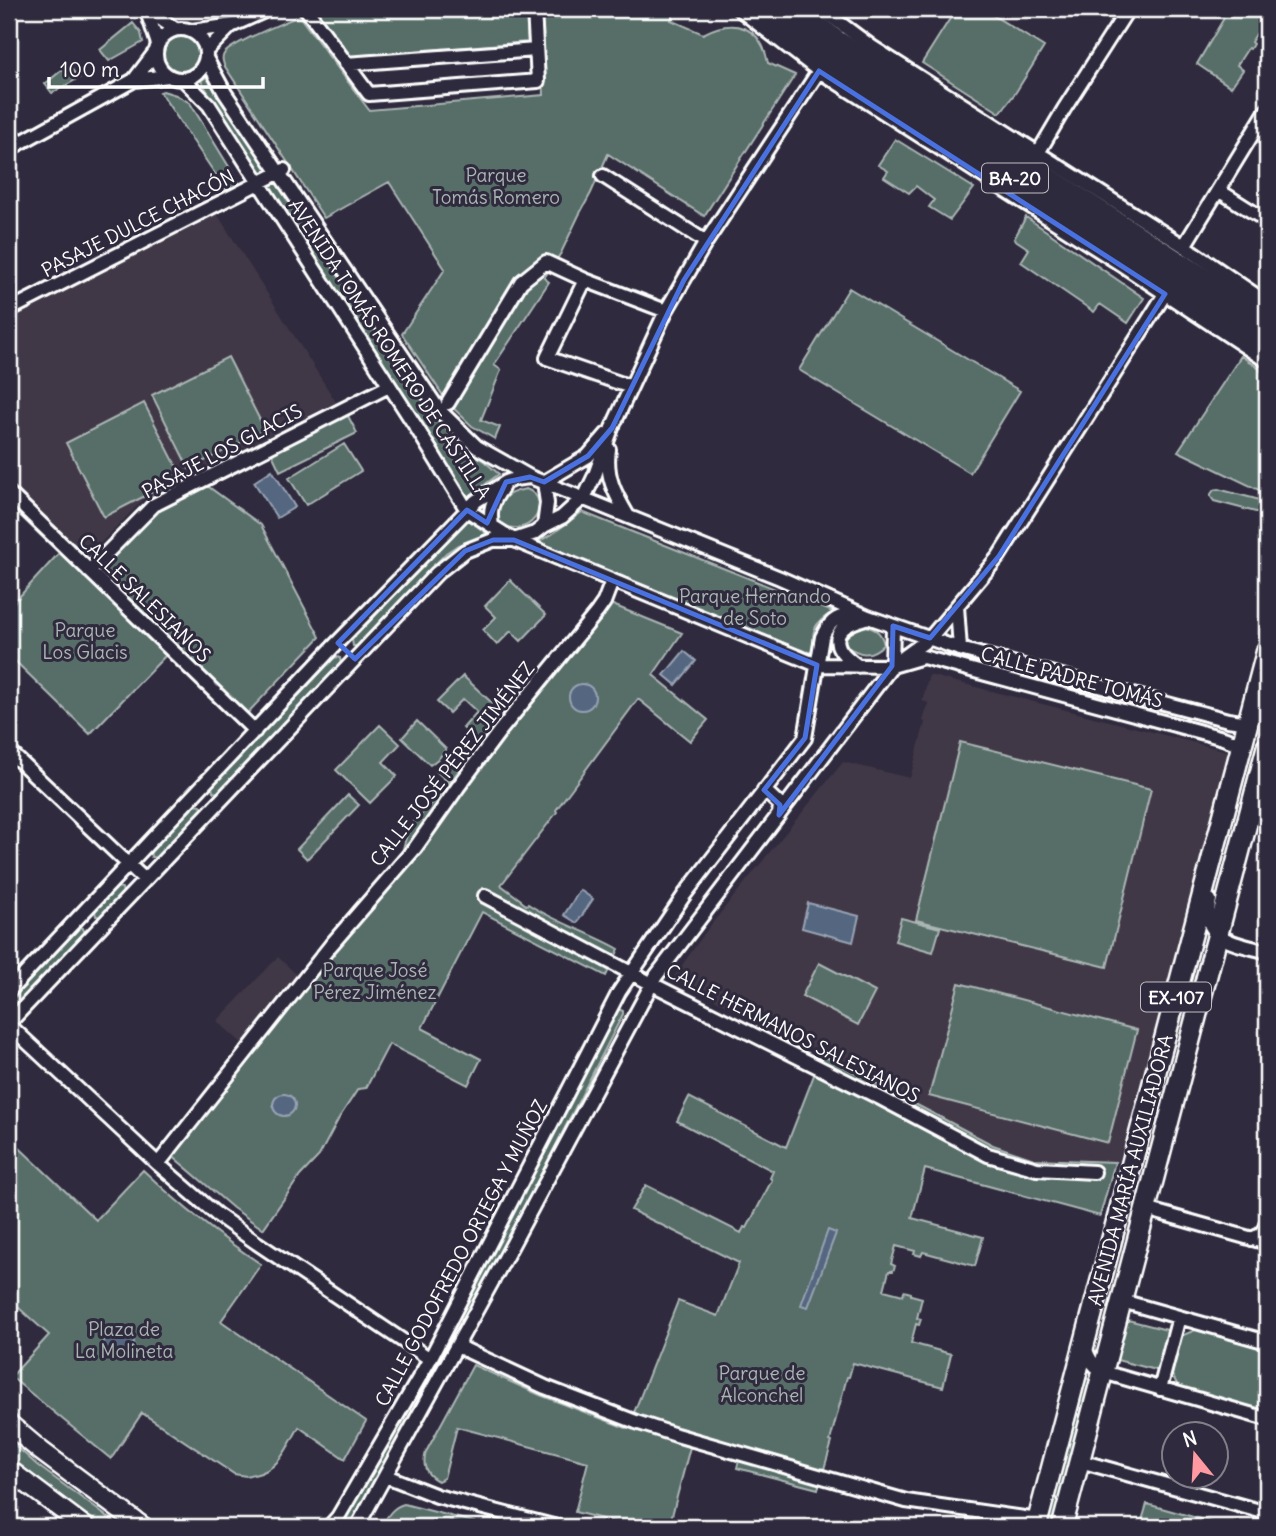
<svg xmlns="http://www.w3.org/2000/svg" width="1276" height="1536" viewBox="0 0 1276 1536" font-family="Delius,sans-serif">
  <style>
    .built { fill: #413747 }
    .green { fill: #576d68; stroke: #abb6b4; stroke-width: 2 }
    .water { fill: #546680; stroke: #98a3b3; stroke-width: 2 }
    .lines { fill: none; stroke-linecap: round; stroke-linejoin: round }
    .street-casing { stroke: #fff; stroke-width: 18 }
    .secondary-casing { stroke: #fff; stroke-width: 23 }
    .primary-casing { stroke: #fff; stroke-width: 24 }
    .highway-casing { stroke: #fff; stroke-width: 28 }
    .street { stroke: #2f2a3d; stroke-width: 12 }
    .secondary { stroke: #2f2a3d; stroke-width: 18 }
    .primary { stroke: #2f2a3d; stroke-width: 19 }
    .highway { stroke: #2f2a3d; stroke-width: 23 }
    .marked { fill: none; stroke: #4a71e0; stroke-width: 5; stroke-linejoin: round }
    .labels { text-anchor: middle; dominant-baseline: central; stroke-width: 6; stroke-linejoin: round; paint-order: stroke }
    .shield { fill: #2f2a3d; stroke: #c1bfc5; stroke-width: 2 }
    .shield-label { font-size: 18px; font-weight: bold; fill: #fff }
    .park-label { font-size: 19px; fill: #abb6b4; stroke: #2f2a3d }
    .street-label { font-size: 19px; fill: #fff; stroke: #2f2a3d }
  </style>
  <rect width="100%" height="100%" fill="#2f2a3d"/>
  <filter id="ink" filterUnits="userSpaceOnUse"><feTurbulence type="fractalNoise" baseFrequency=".0143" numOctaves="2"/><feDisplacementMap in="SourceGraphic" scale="14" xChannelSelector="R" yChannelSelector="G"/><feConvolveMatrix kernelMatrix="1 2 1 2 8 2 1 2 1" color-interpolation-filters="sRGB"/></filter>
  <g filter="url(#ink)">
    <!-- built -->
    <path class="built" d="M216,212L336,402L146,497L87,557L9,483V316Z
      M929,675L1231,752L1119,1162L1034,1159L993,1145L885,1087L673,978L709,927L843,762L910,778L925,722L923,721L928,703L922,701Z
      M278,957L298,976L245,1046L217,1021Z"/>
    <!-- green -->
    <path class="green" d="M321,9H526L528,42L351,56L316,10Z
      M539,9H676L671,20L703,34C733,18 761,25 768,63L795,75L704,216L608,154L591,193L579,215L561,253L544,278L549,282L494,365L501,370L481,420L500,427L495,439L472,426L448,403L402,334L445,269L389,182L324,218L224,65C223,60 221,59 224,54C231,43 285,22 299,16L369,110L544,95Z
      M956,9H983L1044,47L1016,92L1000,113L922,63Z
      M1211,9H1247L1262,20V25L1251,42L1253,44L1250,49L1248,48L1237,65L1243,70L1231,87L1197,64L1224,18Z
      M133,23L141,33L143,42L109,61L100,50Z
      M164 54a17 17 0 1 1 34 0a17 17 0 1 1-34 0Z
      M68,65L79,78L52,93L45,84Z
      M206,77L428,408L444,427L499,474L468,497L442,460L201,81Z
      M163,91L176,95L190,103L247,196L9,316V304L228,193L160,92Z
      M895,139L974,188L950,220L929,207L934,200L916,186L909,193L884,177L888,171L878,165Z
      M1026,217L1144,298L1128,323L1100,304L1094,312L1021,262L1029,249L1014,239Z
      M849,288L1020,391L970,473L799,370Z
      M1241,356L1259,368L1267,379V494L1178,451Z
      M228,357L265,430L189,469L152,395Z
      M144,403L182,477L104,517L66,443Z
      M347,414L357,433L280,471L271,452Z
      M344,444L361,471L306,505L289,478Z
      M9,483L99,568L156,510L206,485L261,525L320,637L239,722L167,654L90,734L9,655V608L59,553L9,505Z
      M526,489C557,500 528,545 497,521C497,499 505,493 526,489Z
      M1218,489L1256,499L1267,505V515L1214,501L1211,497V494L1214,490Z
      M582,512L833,612C813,623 811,632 814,653L798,650L537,542L551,535Z
      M466,520H469L487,534L486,536L458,545L446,553L358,646H353L352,640Z
      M510,580L546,615L521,641L511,631L497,645L483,630L496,617L485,606Z
      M598,599L682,633L653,675L708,720L690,741L638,699L556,810L557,812L501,885L521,900V901L526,905L528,904C557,923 589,932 619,949L606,976L482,912L422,1028L481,1059L468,1085L389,1044L366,1088L358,1089L339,1118L319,1156L300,1176L263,1229L233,1208L163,1148L355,905L401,856L409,827L447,788L480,745L463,728L477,712L463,699L449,713L437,702L463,676L504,714L535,681Z
      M866,626C878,630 881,633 884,644C869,659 860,654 843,645C844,629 853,627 866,626Z
      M337,657L340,658L341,664L219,793L213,792L212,787L334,658Z
      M417,721L446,749L439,758L430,765L402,738Z
      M380,725L400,744L383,762L397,776L370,803L336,770Z
      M960,742L1151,789L1107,967L916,920Z
      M449,756L453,757L463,765L449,783L436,771Z
      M348,795L359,805L307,859L297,849Z
      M196,804L201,805L203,810L157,858L151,857L150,851Z
      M116,887L122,888L123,893L101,917L96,916L95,911Z
      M901,918L940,928L933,952L895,941Z
      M80,927L83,928L85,934L9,1014V1000L77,928Z
      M819,963L875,992L858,1025L802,996Z
      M959,983L1137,1030L1108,1143L929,1096Z
      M618,1009L623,1011V1014L451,1351L402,1440L350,1527H340L394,1435L443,1347L615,1010Z
      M824,1056L993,1145L1034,1159L1115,1162L1100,1216L925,1169L912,1218L983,1237L975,1266L923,1252L921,1256L914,1254L915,1251L896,1246L891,1264L895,1266L893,1271H889L884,1290L903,1295L904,1291L911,1293V1295L922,1298L917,1318L921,1319L919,1325L916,1324L911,1343L951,1354L943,1387L853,1363L849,1377H847L830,1441L832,1442L818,1489L737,1468L739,1460L690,1447L669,1527H634L575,1512L588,1462L457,1427L444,1478L438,1481C426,1475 422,1465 426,1452L473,1365L540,1395L626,1428L635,1410L678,1301L718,1316L739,1263L631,1210L646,1185L741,1233L744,1227L747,1228L772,1180L770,1178L773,1171L677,1121L689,1097L786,1147L814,1075Z
      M9,1138L96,1220L143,1170C180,1205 218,1236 261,1264L221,1321L366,1421L345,1459L299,1427C287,1448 279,1470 254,1475L253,1474L246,1476L234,1474L142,1413L111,1459L11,1377L49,1335L9,1299Z
      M1124,1319L1171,1331L1160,1371L1113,1359Z
      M1200,1328L1267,1346V1415L1181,1391L1172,1375L1181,1336Z
      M1091,1378L1052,1527H1044L1083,1380Z
      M9,1440L37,1465L121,1527H103L30,1473L9,1456Z
      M404,1504L493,1527H473L450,1521L448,1527H381C387,1517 392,1507 404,1504Z
      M1147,1504L1229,1527H1140Z"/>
    <!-- water -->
    <path class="water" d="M272,470L295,507L277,518L254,482Z
      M684,651L696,661L676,685L664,675Z
      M569 697a13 13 0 1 1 26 0a13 13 0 1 1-26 0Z
      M580,890L593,899L577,923L564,915Z
      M808,903L859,916L853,942L802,928Z
      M273 1105a11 11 0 1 1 22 0a11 11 0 1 1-22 0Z
      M828,1230L836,1233L808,1307L801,1305Z
      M104 1343a15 15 0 1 1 30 0a15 15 0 1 1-30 0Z"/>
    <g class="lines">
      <defs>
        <path id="street" d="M146,9L158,44
          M147,9L175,29
          M306,9L369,94L538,81L534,9
          M739,9L819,71L1122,265L1267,361
          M821,9L872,47L1184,246L1267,303
          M156 54a25 25 0 1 1 50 0a25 25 0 1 1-50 0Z
          M192,31L233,25L269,9
          M206,51L232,25
          M206,58L225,93L439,410L477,447L530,477L780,578L868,617L960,649L1228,720L1248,723
          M346,64L536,50
          M183,79L209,105L416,427L467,510L514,540L817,665L892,666L923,657L1223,738L1242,745
          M134,80L156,51
          M9,130L19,143
          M9,149L134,80L169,76
          M1038,153L1064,109L1128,9
          M603,176L706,242
          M1218,190L1267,221
          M1184,246L1267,110
          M585,280L547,358L631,387
          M9,310L284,170
          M448,403L521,282L546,262L585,280L666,311
          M609,449C605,476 615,494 628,516
          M544,482L588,456L607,434
          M9,493L255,731
          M492,526C489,509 492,502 502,488
          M544,526L562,517L585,496L595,475L612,428L666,311L706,242L819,71
          M89,571L154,505L389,386
          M957,606L960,649
          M901,659L930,638L999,556L1165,294
          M858,666C828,646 831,628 865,618
          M9,751L145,880
          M764,790L780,805L779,815
          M485,896L652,984L882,1099L988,1155L1037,1169L1094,1172
          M1210,900C1199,941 1237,943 1267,952
          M9,991L335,645L476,501L506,482L514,479L530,477
          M9,1023L437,573L465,551L493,540H514L535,533L544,526L547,503L544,482
          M9,1025L158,1164L216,1214L257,1243L430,1359
          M158,1164L331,945L415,848L458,787L499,732L597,612L604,602L612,581
          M1146,1209L1267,1243
          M1252,1239C1260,1236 1265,1231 1267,1222
          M1122,1301L1267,1342
          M1084,1344C1088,1357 1092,1365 1103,1372L1267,1419
          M457,1346L545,1387L636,1422L676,1435L906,1501L1038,1520
          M1160,1389L1179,1317
          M1080,1461L1267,1513
          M386,1476L437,1496L557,1527
          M329,1527L338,1517L430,1359L619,992L685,894L805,738L822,637C831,618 839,616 860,613
          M357,1527L504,1260L656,976L892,666L893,627"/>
        <path id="secondary" d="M9,1424L41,1451L143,1527
          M9,1470L85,1527"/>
        <path id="primary" d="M1036,1527L1267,650
          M1062,1527L1267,747"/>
        <path id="highway" d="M766,9L828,57L1267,342
          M794,9L837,43L1267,321"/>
      </defs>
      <!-- street casing -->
      <use href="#street" class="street-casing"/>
      <!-- secondary casing -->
      <use href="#secondary" class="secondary-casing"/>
      <!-- primary casing -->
      <use href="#primary" class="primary-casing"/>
      <!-- highway casing -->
      <use href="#highway" class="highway-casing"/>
      <!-- street -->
      <use href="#street" class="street"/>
      <!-- secondary -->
      <use href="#secondary" class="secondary"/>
      <!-- primary -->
      <use href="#primary" class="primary"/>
      <!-- highway -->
      <use href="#highway" class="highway"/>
    </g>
  </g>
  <!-- marked area -->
  <path class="marked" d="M819,71L1165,294L999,556L930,638L893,626L892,666L779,815L780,805L764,790L805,738L817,665L514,540H493L465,551L355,659L338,643L467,510L487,523L506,482L530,477L544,482L588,456L612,428L684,280Z"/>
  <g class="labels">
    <!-- shield labels -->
    <g class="shield">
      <rect x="982" y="163.5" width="66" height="29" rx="5"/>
      <rect x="1141" y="982.5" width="70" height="29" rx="5"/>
    </g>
    <g class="shield-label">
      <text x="1015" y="178">BA-20</text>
      <text x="1176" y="997">EX-107</text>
    </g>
    <!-- park labels -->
    <g class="park-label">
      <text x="496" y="175">Parque<tspan x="496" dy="22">Tomás Romero</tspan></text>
      <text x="755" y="596">Parque Hernando<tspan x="755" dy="22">de Soto</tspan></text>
      <text x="85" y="630">Parque<tspan x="85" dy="22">Los Glacis</tspan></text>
      <text x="375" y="970">Parque José<tspan x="375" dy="22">Pérez Jiménez</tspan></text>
      <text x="124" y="1329">Plaza de<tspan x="124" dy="22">La Molineta</tspan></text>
      <text x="762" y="1373">Parque de<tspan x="762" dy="22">Alconchel</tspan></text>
    </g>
    <!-- street labels -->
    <g class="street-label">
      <text transform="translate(138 223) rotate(-27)">PASAJE DULCE CHACÓN</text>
      <text transform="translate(390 349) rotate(57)">AVENIDA TOMÁS ROMERO DE CASTILLA</text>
      <text transform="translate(222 451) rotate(-28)">PASAJE LOS GLACIS</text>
      <text transform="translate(145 598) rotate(44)">CALLE SALESIANOS</text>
      <text transform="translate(1072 677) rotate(15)">CALLE PADRE TOMÁS</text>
      <text transform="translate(452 764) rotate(-52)">CALLE JOSÉ PÉREZ JIMÉNEZ</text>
      <text transform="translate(793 1033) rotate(27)">CALLE HERMANOS SALESIANOS</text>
      <text transform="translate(1130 1170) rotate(-75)">AVENIDA MARÍA AUXILIADORA</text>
      <text transform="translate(461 1253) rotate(-62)">CALLE GODOFREDO ORTEGA Y MUÑOZ</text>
    </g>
  </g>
  <!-- margin -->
  <rect width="1276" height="1536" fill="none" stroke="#2f2a3d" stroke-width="35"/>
  <rect x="18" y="18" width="1241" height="1501" fill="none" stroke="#fff" stroke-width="2.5" filter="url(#ink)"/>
  <!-- north arrow -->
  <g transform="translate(1195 1455) rotate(342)"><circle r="33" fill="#2f2a3d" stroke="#827f8b" stroke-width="2"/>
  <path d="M0-5L12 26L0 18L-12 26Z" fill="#ff9aa2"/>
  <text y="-10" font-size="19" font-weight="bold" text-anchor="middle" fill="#ffffff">N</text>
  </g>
  <!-- scale -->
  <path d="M49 77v10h214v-10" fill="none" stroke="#ffffff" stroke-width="3.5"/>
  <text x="60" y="77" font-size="21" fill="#ffffff" stroke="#2f2a3d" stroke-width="5" paint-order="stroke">100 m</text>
</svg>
